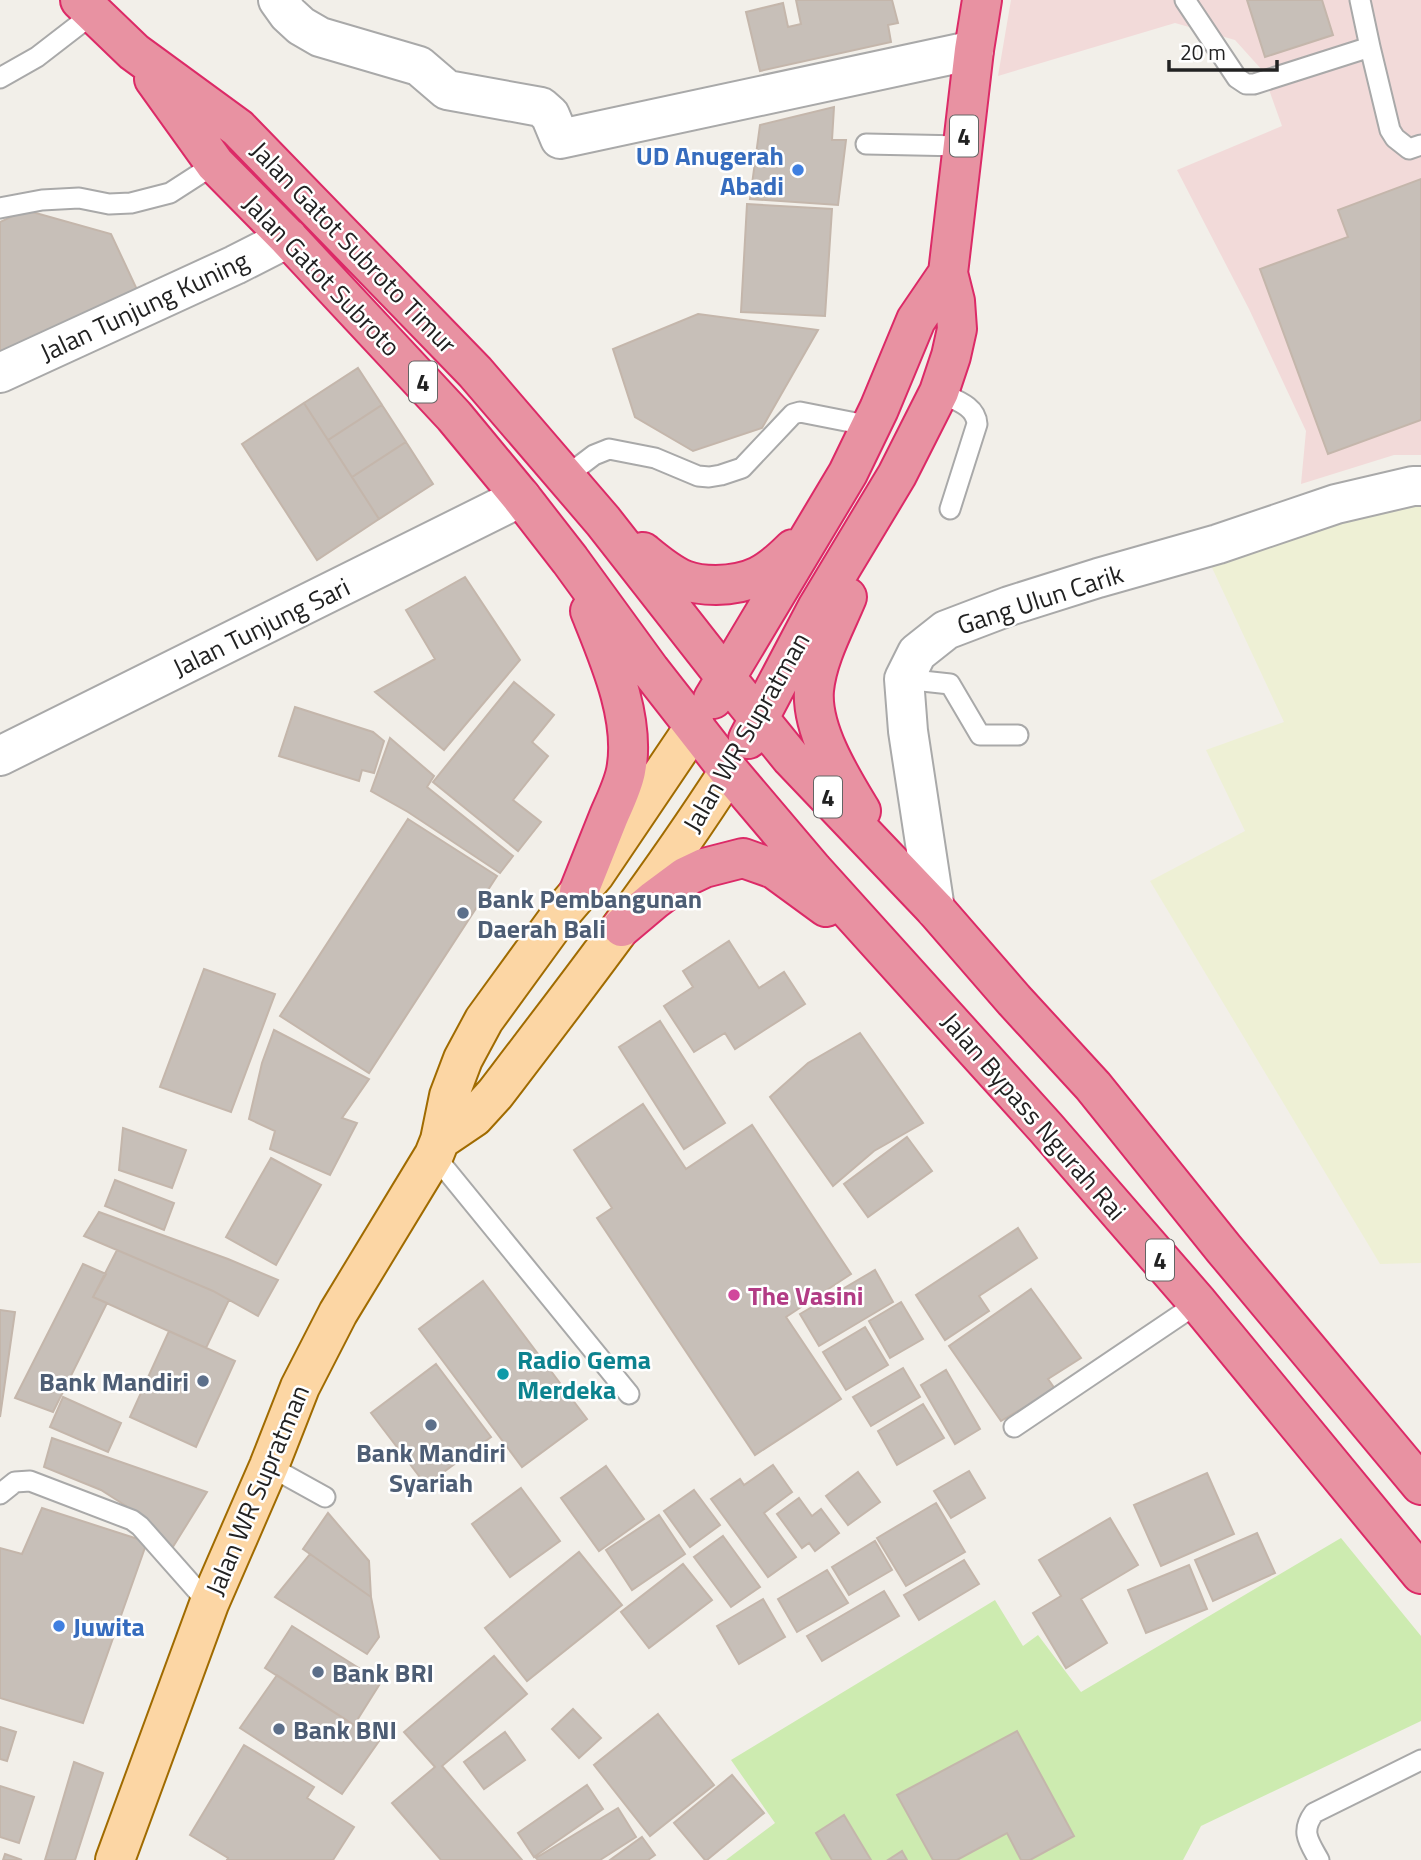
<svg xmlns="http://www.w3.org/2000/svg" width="1421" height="1860" viewBox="0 0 1421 1860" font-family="'Titillium Web',sans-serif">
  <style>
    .commercial { fill: #f2dad9 }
    .farmland { fill: #eef0d5 }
    .grass { fill: #cdebb0 }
    .building { fill: #c7bfb8; stroke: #c4b6ab; stroke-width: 2 }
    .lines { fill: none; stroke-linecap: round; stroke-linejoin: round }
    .lane-casing { stroke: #a9a9a9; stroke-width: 23 }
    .street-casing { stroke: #a9a9a9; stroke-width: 42 }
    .primary-casing { stroke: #a06b00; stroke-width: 42 }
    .highway-casing { stroke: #dc2a67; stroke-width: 42 }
    .lane { stroke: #fff; stroke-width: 19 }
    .street { stroke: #fff; stroke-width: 38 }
    .primary { stroke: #fcd6a4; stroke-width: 38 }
    .highway { stroke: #e892a2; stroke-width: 38 }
    .shop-dot { fill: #3f7fe0; stroke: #fff; stroke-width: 2.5 }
    .service-dot { fill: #5c6f8a; stroke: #fff; stroke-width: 2.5 }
    .hotel-dot { fill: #d1479c; stroke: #fff; stroke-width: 2.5 }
    .culture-dot { fill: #0f9aa8; stroke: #fff; stroke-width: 2.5 }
    .labels { text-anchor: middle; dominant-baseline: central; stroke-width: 5; stroke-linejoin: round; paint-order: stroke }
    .shield { fill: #fff; stroke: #646464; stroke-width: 2 }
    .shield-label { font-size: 24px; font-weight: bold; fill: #222 }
    .shop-label { font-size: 26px; font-weight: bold; fill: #366cbe; stroke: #fff; text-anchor: end }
    .street-label { font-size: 26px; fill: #222; stroke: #fff }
    .service-label { font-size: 26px; font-weight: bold; fill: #4e5e75; stroke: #fff; text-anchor: start }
    .hotel-label { font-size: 26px; font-weight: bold; fill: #b23c85; stroke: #fff; text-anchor: start }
    .culture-label { font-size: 26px; font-weight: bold; fill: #0d838f; stroke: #fff; text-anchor: start }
  </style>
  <rect width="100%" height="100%" fill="#f2efe9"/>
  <!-- commercial -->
  <path class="commercial" d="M1011,0H1421V455H1394L1301,484L1306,431L1249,309L1177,170L1282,126L1262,70L1235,40L1175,23L998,76Z"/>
  <!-- farmland -->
  <path class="farmland" d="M1421,493V1263L1380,1264L1150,881L1245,831L1206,750L1284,722L1207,557Z"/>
  <!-- grass -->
  <path class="grass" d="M1341,1538L1421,1636V1721L1201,1826L1183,1860H726L775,1823L731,1760L995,1600L1023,1646L1038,1635L1081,1692Z"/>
  <!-- building -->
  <path class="building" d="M796,0H892L898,23L888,25L891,42L760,71L746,12L783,3L788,27L801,24Z
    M1247,0H1322L1333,35L1265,57Z
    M834,107L832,140H846L838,205L750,199L760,125Z
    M1421,179V420L1328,454L1260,269L1348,237L1338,210Z
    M747,204L832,209L825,316L741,312Z
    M25,210L111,234L140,296L0,362V222Z
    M698,314L818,330L762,428L693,451L635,417L613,349Z
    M358,368L382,405L328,440L304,403Z
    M304,403L379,519L317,560L242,444Z
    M382,405L406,442L352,477L328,440Z
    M406,442L433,484L379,519L352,477Z
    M465,577L520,660L444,750L375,692L435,659L406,610Z
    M514,682L554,715L532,742L548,756L513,800L541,822L518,851L433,782Z
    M295,707L373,732L384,741L374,773L362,770L359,781L279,756Z
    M390,738L434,776L427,787L513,856L500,873L408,812L371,791Z
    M408,819L497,876L369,1073L280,1016Z
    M729,941L759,988L784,972L805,1004L735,1049L725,1033L694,1052L664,1006L693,987L683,971Z
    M204,969L275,994L231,1112L160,1087Z
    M660,1021L725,1123L684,1149L619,1047Z
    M274,1030L369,1079L342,1118L357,1123L330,1175L270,1149L275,1131L249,1119L262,1063Z
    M860,1033L923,1123L874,1151L833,1186L770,1097L808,1063Z
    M643,1104L686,1169L752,1125L851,1274L786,1317L841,1399L755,1455L597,1218L612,1208L574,1150Z
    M123,1128L186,1150L172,1188L119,1170Z
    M907,1137L932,1171L868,1217L844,1184Z
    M271,1158L321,1185L276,1265L226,1237Z
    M115,1180L174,1203L164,1230L105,1206Z
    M99,1212L228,1259L278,1280L258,1316L213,1291L84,1236Z
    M1018,1228L1037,1258L979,1296L989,1311L945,1340L916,1295Z
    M117,1250L213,1291L229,1300L206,1348L93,1297Z
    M83,1264L106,1274L93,1297L107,1303L53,1412L15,1398Z
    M875,1270L893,1302L819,1346L800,1314Z
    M483,1281L587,1419L522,1467L419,1329Z
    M1031,1289L1081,1358L1048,1379L1055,1389L1001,1421L949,1346Z
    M901,1302L923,1339L890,1358L869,1321Z
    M0,1310L15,1312L0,1417Z
    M865,1327L888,1365L846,1390L823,1352Z
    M169,1331L235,1361L196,1447L130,1417Z
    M436,1364L491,1437L426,1485L371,1413Z
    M903,1368L920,1397L871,1426L853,1397Z
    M946,1370L980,1429L955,1444L921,1385Z
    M63,1397L121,1423L108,1452L50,1427Z
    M923,1404L944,1438L897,1465L878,1431Z
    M52,1438L207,1492L171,1550L126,1506L101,1490L44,1467Z
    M773,1465L792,1492L764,1513L796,1557L768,1577L711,1499L740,1479L744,1485Z
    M606,1466L644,1519L599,1551L561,1498Z
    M969,1471L985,1498L951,1518L934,1491Z
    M858,1472L880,1502L848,1525L826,1496Z
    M1207,1473L1234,1534L1161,1566L1134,1505Z
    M521,1488L560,1541L510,1577L472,1524Z
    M694,1490L720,1525L690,1547L664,1511Z
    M799,1498L812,1516L821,1509L839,1533L815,1551L809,1543L802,1548L777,1514Z
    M936,1503L965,1552L906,1586L877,1538Z
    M42,1508L147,1542L83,1723L0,1698V1548L22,1554Z
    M328,1513L369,1561L371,1597L303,1549Z
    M659,1515L685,1554L632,1590L606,1550Z
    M1110,1518L1138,1565L1081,1599L1107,1643L1066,1668L1033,1613L1061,1596L1039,1560Z
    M1257,1533L1275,1573L1213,1601L1195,1560Z
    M723,1536L760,1587L731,1607L694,1557Z
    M875,1541L892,1570L849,1595L832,1567Z
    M579,1552L622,1605L527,1681L485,1628Z
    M310,1554L371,1597L379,1637L367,1654L275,1597Z
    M964,1560L979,1584L919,1620L904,1595Z
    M683,1564L712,1600L649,1648L621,1612Z
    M1189,1565L1207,1609L1146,1633L1128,1590Z
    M827,1570L848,1603L797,1632L778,1599Z
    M884,1591L899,1616L822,1661L807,1636Z
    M763,1599L785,1637L739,1664L717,1626Z
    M292,1626L381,1682L354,1725L265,1668Z
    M494,1656L527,1694L442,1766L522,1860H441L392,1803L435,1767L404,1732Z
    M277,1675L379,1741L342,1794L240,1728Z
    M573,1709L601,1738L579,1758L552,1729Z
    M658,1714L714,1785L650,1836L594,1765Z
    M0,1727L16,1732L7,1761L0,1759Z
    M1017,1731L1074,1836L1030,1860H1021L1007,1833L957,1860H933L897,1795Z
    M505,1732L525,1760L484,1789L464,1762Z
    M244,1745L314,1787L307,1798L354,1827L333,1860H227L228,1858L190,1835Z
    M74,1762L103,1773L75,1860H45Z
    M732,1775L764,1813L707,1860H705L674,1823Z
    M587,1785L603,1809L534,1857L518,1833Z
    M0,1786L34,1797L19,1843L0,1837Z
    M618,1808L636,1837L600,1860H538L536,1858Z
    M844,1815L871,1860H832L816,1833Z
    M642,1837L655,1855L648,1860H610Z
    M902,1851L907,1860H888Z
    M5,1854L22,1860H3Z"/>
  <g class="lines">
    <defs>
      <path id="lane" d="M1185,0L1237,78L1246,84H1254L1370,47L1390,130L1395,138L1409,149L1421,145
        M1360,0L1370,47
        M0,78L37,57L94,13
        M866,144L963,146
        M0,208L42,200L79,198L109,204L131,203L170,193L215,164
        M939,392C954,400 976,405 977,424L950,509
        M565,477L594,455L609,449L655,458L698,476L709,477L721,475L742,468L793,414L800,412L871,426
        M904,679L950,684L980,735H1018
        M434,1155L629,1394
        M1014,1427L1198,1303
        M269,1466L325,1497
        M0,1494L15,1482L30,1481L132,1520L140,1526L209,1604
        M1319,1860C1309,1842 1300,1832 1314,1813L1421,1760"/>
      <path id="street" d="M278,0L288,14L301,26L320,37L419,66L447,90L541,107L550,115L560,139L974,50
        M0,373L235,265L288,238
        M0,756L521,497
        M935,909L908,731L904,679L917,653L946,630L1009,606L1098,578L1218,544L1336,504L1413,486H1421"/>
      <path id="primary" d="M440,1140L474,1117L495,1094C576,988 657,883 729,771
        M115,1860L209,1604L269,1466L300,1387L338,1313L434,1155L440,1140L449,1096L463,1059L484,1020L564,910L595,874L695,726"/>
      <path id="highway" d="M80,0L134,52L238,128L475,372L603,521L726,678L791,758L935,909L1014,1000L1093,1086L1224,1249L1421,1485
        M154,79L215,164L288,238L454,416L521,497L570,560L650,670L729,771L813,870L1046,1128L1198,1303L1421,1574
        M643,552C655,562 669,574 684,580C694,584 705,585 716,585C752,584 768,574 793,549
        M847,597C835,626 817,658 814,690C811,730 841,778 861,811
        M713,699L848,473L879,409L916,320L948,273
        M748,739L817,608L897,475L939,392L951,356L957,329L955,301L948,273L974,50L982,0
        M579,891C589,866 599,841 609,816C615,802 623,786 626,771C636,719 609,658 590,611
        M622,927L654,900L685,877L704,868L743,858L774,869L826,907"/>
    </defs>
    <!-- lane casing -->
    <use href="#lane" class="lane-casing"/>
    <!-- street casing -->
    <use href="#street" class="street-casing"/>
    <!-- primary casing -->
    <use href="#primary" class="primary-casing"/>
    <!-- highway casing -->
    <use href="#highway" class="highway-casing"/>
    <!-- lane -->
    <use href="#lane" class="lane"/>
    <!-- street -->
    <use href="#street" class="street"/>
    <!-- primary -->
    <use href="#primary" class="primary"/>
    <!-- highway -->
    <use href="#highway" class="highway"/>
  </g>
  <!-- markers -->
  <g class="shop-dot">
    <circle cx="798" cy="170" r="7"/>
    <circle cx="59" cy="1626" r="7"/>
  </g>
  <g class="service-dot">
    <circle cx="463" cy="913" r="7"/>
    <circle cx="203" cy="1381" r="7"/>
    <circle cx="431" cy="1425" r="7"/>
    <circle cx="318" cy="1672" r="7"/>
    <circle cx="279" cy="1729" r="7"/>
  </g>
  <circle class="hotel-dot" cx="734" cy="1295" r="7"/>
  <circle class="culture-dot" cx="503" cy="1374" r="7"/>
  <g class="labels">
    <!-- shield labels -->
    <g class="shield">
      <rect x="950" y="115.5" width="28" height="41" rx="5"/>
      <rect x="409" y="361.5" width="28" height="41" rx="5"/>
      <rect x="814" y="776.5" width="28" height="41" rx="5"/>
      <rect x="1146" y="1239.5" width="28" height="41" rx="5"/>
    </g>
    <g class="shield-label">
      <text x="964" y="136">4</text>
      <text x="423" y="382">4</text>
      <text x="828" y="797">4</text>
      <text x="1160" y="1260">4</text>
    </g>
    <!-- shop labels -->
    <g class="shop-label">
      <text x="784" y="155">UD Anugerah<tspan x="784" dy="30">Abadi</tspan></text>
      <text x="73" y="1626" text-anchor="start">Juwita</text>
    </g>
    <!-- street labels -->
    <g class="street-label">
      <text transform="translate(354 247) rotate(46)">Jalan Gatot Subroto Timur</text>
      <text transform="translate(322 275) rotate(46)">Jalan Gatot Subroto</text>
      <text transform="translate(144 306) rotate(-25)">Jalan Tunjung Kuning</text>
      <text transform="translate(1040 599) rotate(-18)">Gang Ulun Carik</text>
      <text transform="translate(261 627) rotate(-26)">Jalan Tunjung Sari</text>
      <text transform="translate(746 732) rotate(-60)">Jalan WR Supratman</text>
      <text transform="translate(1034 1116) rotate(49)">Jalan Bypass Ngurah Rai</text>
      <text transform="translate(257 1490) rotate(-67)">Jalan WR Supratman</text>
    </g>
    <!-- service labels -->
    <g class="service-label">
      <text x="477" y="898">Bank Pembangunan<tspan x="477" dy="30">Daerah Bali</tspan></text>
      <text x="189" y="1381" text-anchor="end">Bank Mandiri</text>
      <text x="431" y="1452" text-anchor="middle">Bank Mandiri<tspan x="431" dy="30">Syariah</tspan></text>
      <text x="332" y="1672">Bank BRI</text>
      <text x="293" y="1729">Bank BNI</text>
    </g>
    <!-- hotel labels -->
    <g class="hotel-label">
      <text x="748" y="1295">The Vasini</text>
    </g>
    <!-- culture labels -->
    <g class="culture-label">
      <text x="517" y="1359">Radio Gema<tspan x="517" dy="30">Merdeka</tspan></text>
    </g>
  </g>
  <!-- scale -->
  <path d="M1169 60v10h108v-10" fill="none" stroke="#222222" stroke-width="3.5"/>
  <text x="1180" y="60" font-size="21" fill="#222222" stroke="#ffffff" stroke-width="5" paint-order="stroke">20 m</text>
</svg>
